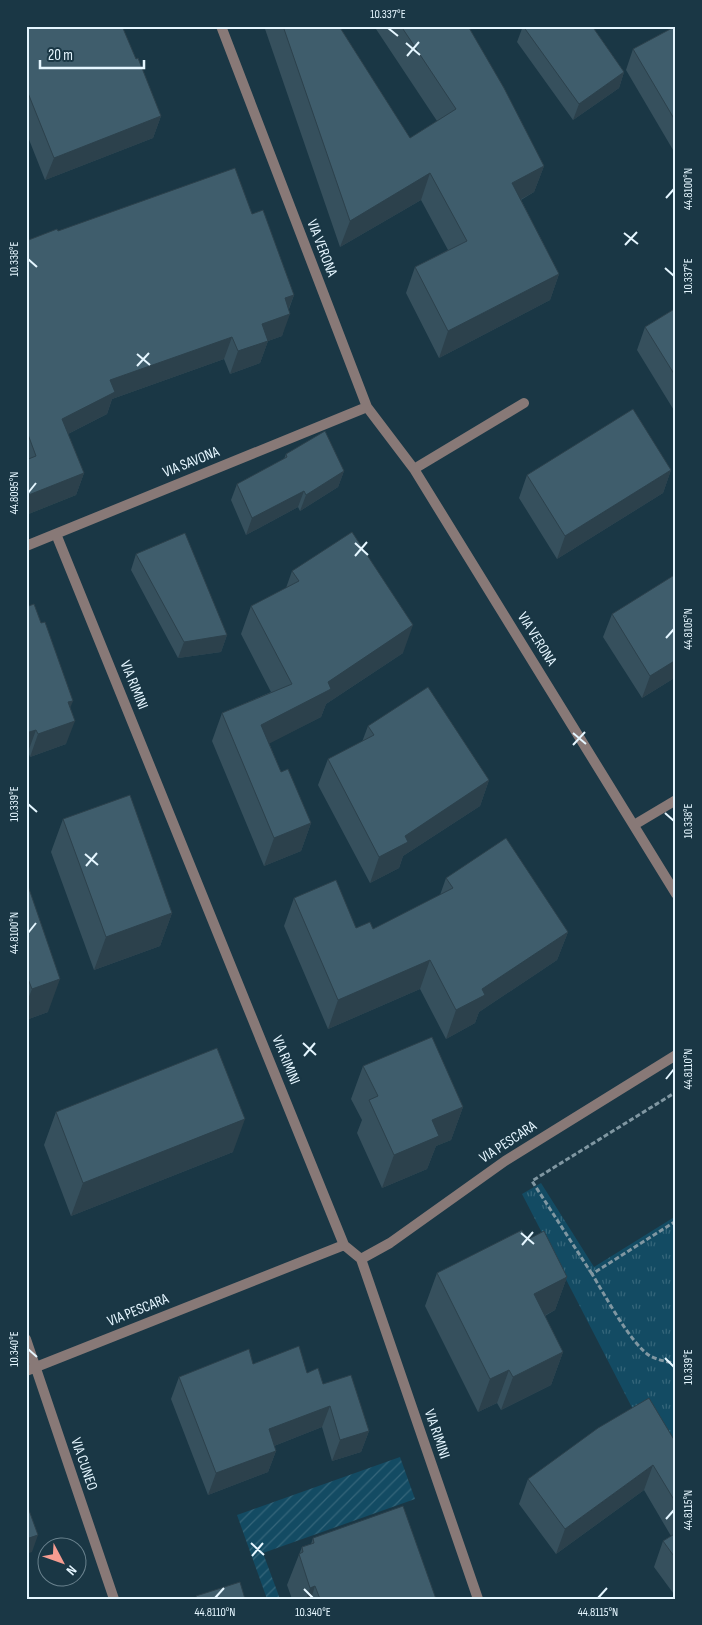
<svg xmlns="http://www.w3.org/2000/svg" width="702" height="1625" viewBox="0 0 702 1625" font-family="'Sofia Sans Condensed',sans-serif">
  <style>
    .park { fill: url(#park-tufts) }
    .garden { fill: url(#garden-furrows) }
    .lines { fill: none; stroke-linecap: round; stroke-linejoin: round }
    .path { stroke: #8097a2; stroke-width: 3; stroke-dasharray: 5 2.5; stroke-linecap: butt }
    .minor { stroke: #887977; stroke-width: 10 }
    .wall { fill: #36505d }
    .shaded-wall { fill: #2c414c }
    .building { fill: #3f5d6c; stroke: #2c414c }
    .ticks { fill: none; stroke: #e5f6ff; stroke-width: 2 }
    .labels { text-anchor: middle; dominant-baseline: central; stroke-width: 4; stroke-linejoin: round; paint-order: stroke }
    .street-label { font-size: 15px; fill: #e5f6ff; stroke: #1a3745 }
    .neatline { fill: none; stroke: #e5f6ff; stroke-width: 2 }
    .ticks-label { font-size: 12px; text-anchor: middle; fill: #e5f6ff }
  </style>
  <defs>
    <pattern id="park-tufts" width="24" height="20" patternUnits="userSpaceOnUse" patternTransform="scale(1.25)"><rect width="24" height="20" fill="#134b63"/><path d="M3 7l-1-3M5 7V3M7 7l1-3M15 17l-1-3M17 17v-4M19 17l1-3" fill="none" stroke="#35667a"/></pattern>
    <pattern id="garden-furrows" width="10" height="10" patternUnits="userSpaceOnUse" patternTransform="scale(1.25)"><rect width="10" height="10" fill="#134b63"/><path d="M-1 1l2-2M0 10L10 0M9 11l2-2" fill="none" stroke="#35667a"/></pattern>
  </defs>
  <rect width="100%" height="100%" fill="#1a3745"/>
  <!-- park -->
  <path class="park" d="M541,1183L594,1267L676,1216V1493L522,1194Z"/>
  <!-- garden -->
  <path class="garden" d="M400,1457L415,1499L263,1553L280,1599H267L237,1515Z"/>
  <g class="lines">
    <!-- path -->
    <path class="path" d="M676,1221L592,1274C605,1295 630,1343 650,1356C658,1360 667,1362 676,1363
      M592,1274L532,1181L676,1092"/>
    <!-- minor -->
    <path class="minor" d="M221,26L367,407L414,469L676,894
      M414,469L524,403
      M56,534L344,1245L361,1259L478,1599
      M26,546L367,407
      M634,825L676,800
      M361,1259L390,1243L505,1161L676,1055
      M26,1339L114,1599
      M26,1371L344,1245"/>
  </g>
  <!-- wall -->
  <path class="wall" d="M26,26L136,59L161,116L153,138L45,180L26,132Z
    M264,26H339L410,138L437,121L374,26H468L544,166L534,192L521,200L559,274L550,300L439,358L406,293L415,267L448,250L421,200L340,247Z
    M523,26H592L624,72L619,88L573,120L517,42Z
    M676,26V155L626,70L633,49Z
    M252,214L294,295L289,309L282,336L268,341L260,363L230,374L224,359L112,399L107,414L68,434L84,473L76,495L26,515V241L58,231Z
    M676,308V411L675,412L637,350L645,327Z
    M286,454L344,471L338,487L300,511L298,507L246,535L231,500L237,484L284,459Z
    M671,470L663,493L557,559L519,498L527,475Z
    M136,554L227,635L221,652L178,658L131,570Z
    M292,571L403,653L326,704L321,717L269,743L281,772L311,823L301,851L264,866L212,741L222,713L271,692L241,634L251,606L286,588Z
    M26,607L70,707L66,744L30,757L28,752L26,753Z
    M612,614L676,677L642,698L603,637Z
    M368,726L489,780L480,806L403,856L399,868L370,883L318,785L328,759L362,742Z
    M63,819L172,913L160,946L94,970L51,852Z
    M446,878L568,932L557,960L479,1012L475,1023L446,1039L420,989L328,1029L284,926L294,898L356,928L373,929L440,895Z
    M26,880L48,1012L26,1020Z
    M363,1066L463,1107L451,1140L436,1146L427,1169L382,1188L357,1133L362,1120L351,1099Z
    M56,1112L233,1152L71,1216L44,1145Z
    M527,1240L567,1277L555,1310L545,1316L563,1352L551,1385L501,1410L497,1403L478,1412L425,1306L437,1273Z
    M253,1364L307,1373L323,1384L369,1431L361,1452L332,1461L322,1427L274,1446L276,1451L268,1472L208,1495L171,1399L179,1377Z
    M676,1443V1597L654,1567L663,1541L671,1536L644,1490L556,1554L519,1504L528,1479Z
    M313,1538L436,1599H292L287,1585L302,1547L311,1544Z"/>
  <!-- shaded-wall -->
  <path class="shaded-wall" d="M624,72L619,88L573,120L579,104Z
    M161,116L153,138L45,180L54,158Z
    M544,166L534,192L503,209L512,183Z
    M430,173L421,200L340,247L350,221Z
    M559,274L550,300L439,358L448,331Z
    M294,295L286,315L290,314L282,336L268,341L260,363L230,374L238,351L285,298Z
    M232,337L224,359L112,399L107,414L54,441L62,419L110,380Z
    M671,470L663,493L557,559L565,536Z
    M344,471L338,487L300,511L306,495Z
    M84,473L76,495L26,515V496Z
    M304,491L298,507L246,535L252,518Z
    M413,625L403,653L326,704L321,717L251,753L261,725Z
    M227,635L221,652L178,658L184,642Z
    M676,660V677L642,698L650,676Z
    M73,701L64,723L68,702Z
    M75,721L66,744L30,757L38,734Z
    M36,730L28,752L26,753V733Z
    M489,780L480,806L403,856L399,868L370,883L379,857L405,836Z
    M311,823L301,851L264,866L274,838Z
    M172,913L160,946L94,970L106,937Z
    M568,932L557,960L479,1012L475,1023L446,1039L456,1010L482,989Z
    M430,960L420,989L328,1029L338,1000Z
    M60,979L48,1012L26,1020V1004L32,989Z
    M463,1107L451,1140L436,1146L427,1169L382,1188L394,1155L432,1120Z
    M245,1119L233,1152L71,1216L83,1183Z
    M567,1277L555,1310L522,1327L534,1294Z
    M563,1352L551,1385L501,1410L513,1377Z
    M509,1370L497,1403L478,1412L490,1379Z
    M330,1406L322,1427L261,1451L269,1429Z
    M369,1431L361,1452L332,1461L340,1440Z
    M276,1451L268,1472L208,1495L216,1473Z
    M653,1465L644,1490L556,1554L565,1529Z
    M38,1535L32,1552L26,1554V1539Z
    M315,1586L311,1599H306L310,1588Z"/>
  <!-- building -->
  <path class="building" d="M26,26H122L136,59L138,58L161,116L54,158L26,88Z
    M283,26H339L410,138L456,109L401,26H468L504,88L544,166L512,183L559,274L448,331L415,267L467,241L430,173L350,221Z
    M523,26H592L624,72L579,104Z
    M676,26V122L633,49Z
    M235,168L252,214L263,210L294,295L285,298L290,314L262,324L268,341L238,351L232,337L110,380L115,392L62,419L84,473L26,496V460L36,456L26,429V241L57,229L58,231Z
    M676,308V377L645,327Z
    M633,409L671,470L565,536L527,475Z
    M325,431L344,471L306,495L304,491L252,518L237,484L287,457L286,454Z
    M352,532L413,625L328,682L331,689L261,725L281,772L288,769L311,823L274,838L222,713L292,684L251,606L299,581L292,571Z
    M185,533L227,635L184,642L136,554Z
    M676,574V660L650,676L612,614Z
    M34,604L41,623L45,622L73,701L68,702L75,721L38,734L36,730L26,733V607Z
    M428,687L489,780L405,836L408,842L379,857L328,759L374,735L368,726Z
    M130,795L172,913L106,937L63,819Z
    M506,838L568,932L482,989L485,995L456,1010L430,960L338,1000L294,898L336,880L356,928L370,922L373,929L453,888L446,878Z
    M26,880L60,979L32,989L28,979H26Z
    M432,1037L463,1107L432,1120L439,1136L394,1155L369,1100L378,1096L363,1066Z
    M217,1048L245,1119L83,1183L56,1112Z
    M522,1230L527,1240L544,1231L567,1277L534,1294L563,1352L513,1377L509,1370L490,1379L437,1273Z
    M299,1346L307,1373L318,1368L323,1384L351,1375L369,1431L340,1440L330,1406L269,1429L276,1451L216,1473L179,1377L249,1349L253,1364Z
    M649,1398L676,1443V1503L653,1465L565,1529L528,1479L598,1428Z
    M26,1502L38,1535L26,1539Z
    M403,1506L436,1599H320L315,1586L310,1588L299,1554L303,1552L302,1547L314,1543L313,1538Z
    M676,1533V1559L663,1541Z
    M240,1582L245,1599H197L196,1596Z"/>
  <!-- ticks -->
  <path class="ticks" d="M388,28L398,36M406,43L420,55M407,56L419,42M666,198L674,189M624,233L638,244M625,245L637,232M28,259L37,267M665,268L674,276M137,354L150,365M137,366L149,353M28,493L36,483M355,543L368,555M355,556L367,542M666,638L674,629M573,733L586,744M573,745L585,732M28,804L37,812M665,813L674,821M85,854L98,865M86,866L97,853M28,933L36,923M303,1043L316,1055M304,1056L315,1043M666,1079L674,1069M521,1233L534,1244M522,1245L533,1232M28,1349L37,1357M665,1358L674,1367M666,1519L674,1510M251,1543L264,1555M252,1556L263,1543M304,1589L313,1598M215,1598L224,1588M598,1598L607,1588"/>
  <g class="labels">
    <!-- street labels -->
    <g class="street-label">
      <text transform="translate(322 248) rotate(69)">VIA VERONA</text>
      <text transform="translate(191 462) rotate(-22)">VIA SAVONA</text>
      <text transform="translate(537 639) rotate(58)">VIA VERONA</text>
      <text transform="translate(134 685) rotate(68)">VIA RIMINI</text>
      <text transform="translate(286 1060) rotate(68)">VIA RIMINI</text>
      <text transform="translate(508 1142) rotate(-33)">VIA PESCARA</text>
      <text transform="translate(138 1310) rotate(-22)">VIA PESCARA</text>
      <text transform="translate(437 1434) rotate(71)">VIA RIMINI</text>
      <text transform="translate(84 1464) rotate(71)">VIA CUNEO</text>
    </g>
  </g>
  <!-- border -->
  <rect width="702" height="1625" fill="none" stroke="#1a3745" stroke-width="55"/>
  <!-- north arrow -->
  <g transform="translate(62 1562) rotate(131)"><circle r="24" fill="#1a3745" stroke="#6b838f"/>
  <path d="M0-4L9 19L0 12L-9 19Z" fill="#f59c91"/>
  <text y="-8" font-size="14" font-weight="bold" text-anchor="middle" fill="#e5f6ff">N</text>
  </g>
  <!-- scale -->
  <path d="M40 60v8h104v-8" fill="none" stroke="#e5f6ff" stroke-width="2.5"/>
  <text x="48" y="60" font-size="15" fill="#e5f6ff" stroke="#1a3745" stroke-width="4" paint-order="stroke">20 m</text>
  <rect x="28" y="28" width="646" height="1570" class="neatline"/>
  <g class="ticks-label">
    <text x="388" y="18">10.337°E</text>
    <text transform="translate(688 189) rotate(-90)" y="4">44.8100°N</text>
    <text transform="translate(14 259) rotate(-90)" y="4">10.338°E</text>
    <text transform="translate(688 276) rotate(-90)" y="4">10.337°E</text>
    <text transform="translate(14 493) rotate(-90)" y="4">44.8095°N</text>
    <text transform="translate(688 629) rotate(-90)" y="4">44.8105°N</text>
    <text transform="translate(14 804) rotate(-90)" y="4">10.339°E</text>
    <text transform="translate(688 821) rotate(-90)" y="4">10.338°E</text>
    <text transform="translate(14 933) rotate(-90)" y="4">44.8100°N</text>
    <text transform="translate(688 1069) rotate(-90)" y="4">44.8110°N</text>
    <text transform="translate(14 1349) rotate(-90)" y="4">10.340°E</text>
    <text transform="translate(688 1367) rotate(-90)" y="4">10.339°E</text>
    <text transform="translate(688 1510) rotate(-90)" y="4">44.8115°N</text>
    <text x="215" y="1616">44.8110°N</text>
    <text x="313" y="1616">10.340°E</text>
    <text x="598" y="1616">44.8115°N</text>
  </g>
</svg>
